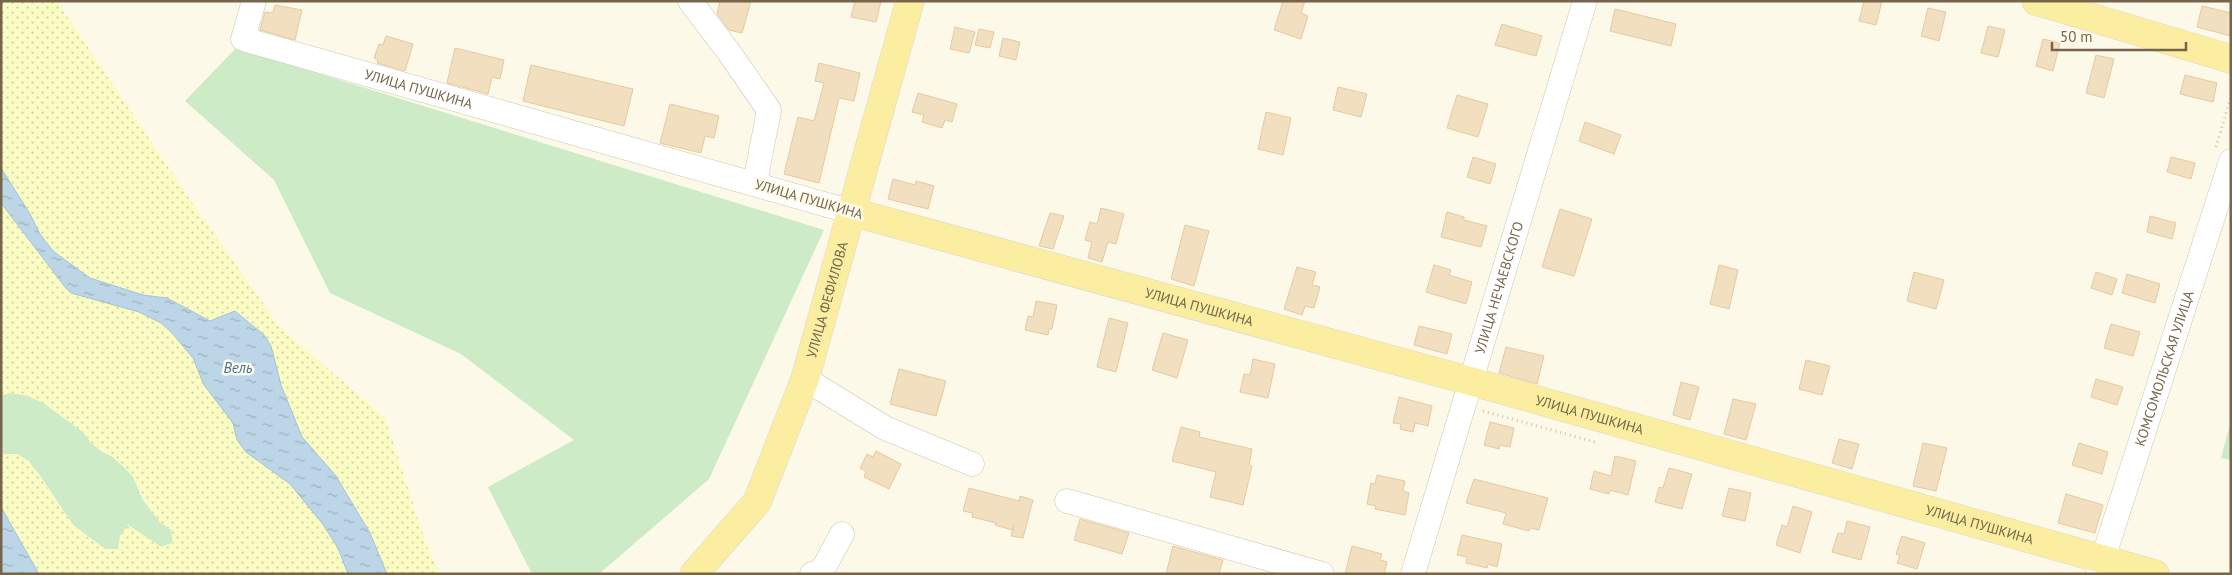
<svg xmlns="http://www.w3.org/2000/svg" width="2232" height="575" viewBox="0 0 2232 575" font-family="'PT Sans',sans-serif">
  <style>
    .green { fill: #ccebc6 }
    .sand { fill: url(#sand-dots) }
    .water { fill: url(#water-ripples); stroke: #a2c3d8 }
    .building { fill: #f2dfbf; stroke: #e5caa0 }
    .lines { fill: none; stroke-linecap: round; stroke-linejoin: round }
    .minor-casing { stroke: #cfc4ad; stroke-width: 25 }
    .major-casing { stroke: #dcd7d0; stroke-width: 29 }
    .path { stroke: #d7c3a2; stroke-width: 3; stroke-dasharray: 1 4; stroke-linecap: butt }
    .minor { stroke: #fff; stroke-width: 24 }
    .major { stroke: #fbeea1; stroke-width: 28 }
    .labels { text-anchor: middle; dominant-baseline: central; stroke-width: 5; stroke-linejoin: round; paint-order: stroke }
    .street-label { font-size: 14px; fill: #77654b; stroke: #fffcee }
    .water-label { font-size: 15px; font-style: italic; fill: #487492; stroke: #fffcee }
  </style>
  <defs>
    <pattern id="sand-dots" width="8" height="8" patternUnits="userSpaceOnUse" patternTransform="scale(1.25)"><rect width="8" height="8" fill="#fbfcc3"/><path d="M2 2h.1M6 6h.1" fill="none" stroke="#d0d0a0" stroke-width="1.8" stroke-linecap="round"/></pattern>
    <pattern id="water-ripples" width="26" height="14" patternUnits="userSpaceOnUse" patternTransform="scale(1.25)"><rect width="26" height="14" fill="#bcd6e7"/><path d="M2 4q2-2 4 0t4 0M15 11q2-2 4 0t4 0" fill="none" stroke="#9eb1bd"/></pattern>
  </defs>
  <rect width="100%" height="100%" fill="#fcf9e8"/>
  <!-- green -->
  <path class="green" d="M236,48L824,230L709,479L599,574H532L488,487L574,440L461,354L330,293L274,180L185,101Z
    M10,393L26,395L42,402L83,432L91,443L101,451L113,457L132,475L143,500L160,522L171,530L173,543L161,547L128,525L118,549H105L73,525L37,471L1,458V395Z
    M2231,421V460L2221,458Z"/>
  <!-- sand -->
  <path class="sand" d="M1,1H57L191,201L280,327L385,418L427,546L440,574H387C374,542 357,503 336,476C325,462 309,451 301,435C293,420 286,403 281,386C271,349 271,333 235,311L210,321L167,298L143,295L90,278L53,251L40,234L30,214L1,168Z
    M1,203L71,293L139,312L161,323L172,333L193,358L204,385L233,423L237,440L246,452L290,484L322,523L338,548L348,574H39L1,507V458L4,454H17L29,461L73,525L83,534L105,549H118L120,536L128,525L161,547L173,543L171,530L160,522L151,511L132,475L113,457L91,443L83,432L42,402L26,395L10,393L1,395Z"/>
  <!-- water -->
  <path class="water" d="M1,168L30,214L40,234L53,251L90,278L143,295L167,298L210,321L235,311L264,335L271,346L281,385L302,437L336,476L370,533L387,574H348L338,548L322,523L290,484L246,452L237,440L233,423L204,385L193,358L172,333L161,323L139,312L71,293L65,287L1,203Z
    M1,507L39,574H1Z"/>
  <!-- building -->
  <path class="building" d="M720,1H751L742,33L729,30L717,14Z
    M855,1H881L876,22L851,17Z
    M1283,1H1305L1301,13L1308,16L1301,39L1274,30Z
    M1864,1H1882L1876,25L1859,21Z
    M275,5L302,10L295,40L260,30L265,12L273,13Z
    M2202,6L2231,13V36L2197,27Z
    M1928,8L1946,12L1939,41L1921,36Z
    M1615,9L1676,24L1671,46L1610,31Z
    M1502,24L1542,36L1536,56L1495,45Z
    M1988,26L2005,30L1998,57L1981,53Z
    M955,27L975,32L969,53L950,49Z
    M979,29L994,32L990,48L975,45Z
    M386,36L413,44L405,71L377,63L378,60L374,58L379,44L383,45Z
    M1003,38L1020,42L1016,60L999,56Z
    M2043,39L2060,43L2053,71L2036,66Z
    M455,48L504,60L500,79L492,77L488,94L447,83Z
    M2096,55L2114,59L2104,98L2086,93Z
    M819,63L860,73L854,101L839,98L819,183L784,174L798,117L814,121L824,83L815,81Z
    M531,65L633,89L624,126L523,101Z
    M2185,75L2217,83L2213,102L2180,94Z
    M1338,87L1367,94L1361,117L1333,110Z
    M918,93L957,104L952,122L945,120L942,128L922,122L924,115L912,112Z
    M1457,95L1488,104L1478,137L1447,128Z
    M670,104L719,116L714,138L705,136L701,153L660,143Z
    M1266,112L1291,118L1283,155L1258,149Z
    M1585,122L1621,135L1614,154L1579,141Z
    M1473,157L1496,164L1490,184L1467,177Z
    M2171,157L2195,163L2191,179L2167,172Z
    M893,179L915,185L916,181L934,186L928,209L888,199Z
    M1101,208L1124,214L1116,244L1108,242L1102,262L1088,258L1092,242L1085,240L1090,222L1097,224Z
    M1560,209L1592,219L1574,276L1542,267Z
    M1447,212L1464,217V220L1487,226L1481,247L1441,237Z
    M1050,213L1064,216L1053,249L1039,246Z
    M2150,216L2176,223L2172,239L2147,232Z
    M1185,225L1209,231L1194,286L1171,279Z
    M1434,265L1451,270L1449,275L1472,282L1466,304L1426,292Z
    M1719,265L1738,270L1729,309L1710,304Z
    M1297,267L1316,272L1312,285L1320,287L1314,308L1305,306L1302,315L1284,309Z
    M1914,272L1944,280L1936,309L1907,301Z
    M2096,272L2117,279L2112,295L2091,288Z
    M2127,274L2160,284L2155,303L2122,293Z
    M1036,301L1057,305L1052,329H1049L1048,335L1025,330L1028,316L1033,317Z
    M1109,318L1128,323L1116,372L1097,367Z
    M2111,324L2140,332L2133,356L2104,348Z
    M1419,326L1452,334L1447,354L1414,345Z
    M1163,333L1188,340L1177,378L1152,370Z
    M1506,347L1544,356L1537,384L1499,373Z
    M1253,359L1275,364L1268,398L1240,392L1244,374L1250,375Z
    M1806,360L1830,366L1822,395L1799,389Z
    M899,369L946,381L936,416L890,404Z
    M2096,379L2123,387L2117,405L2091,397Z
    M1681,382L1699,387L1690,420L1673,415Z
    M1399,397L1432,406L1428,426L1415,423L1413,432L1400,429L1401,424L1393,423Z
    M1733,399L1756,404L1746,440L1724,434Z
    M1490,422L1514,428L1510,447L1500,445L1499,449L1484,445Z
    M1181,427L1200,432L1199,437L1252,449L1249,465L1252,466L1243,505L1210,497L1216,472L1172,461Z
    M1839,439L1859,444L1852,469L1832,463Z
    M1923,443L1947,448L1936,491L1913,486Z
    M2079,443L2108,452L2102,474L2072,465Z
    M876,451L901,464L889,489L864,477L866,471L860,468L867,454L873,457Z
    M1615,456L1636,461L1628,495L1610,490L1609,494L1590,489L1594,471L1611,476Z
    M1669,468L1692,474L1682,509L1655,502L1659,487L1663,488Z
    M1377,475L1405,481L1403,491L1409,493L1405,515L1375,509L1376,506L1367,504L1371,483L1375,484Z
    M1474,479L1548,498L1539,530L1530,528L1529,531L1503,524L1506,513L1466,503Z
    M969,488L1019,501L1020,496L1033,500L1023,538L1011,536L1014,525L1012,530L995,525L996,523L972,517L973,513L963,511Z
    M1729,488L1751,493L1745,521L1722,516Z
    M2066,494L2103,505L2095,533L2058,523Z
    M1793,506L1812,512L1800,553L1776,545L1782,525L1787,527Z
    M1080,519L1129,533L1122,554L1074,540Z
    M1847,521L1870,527L1861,560L1832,552L1838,533L1844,534Z
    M1462,535L1502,544L1497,567L1488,564L1487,568L1466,563L1467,557L1457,555Z
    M1902,536L1925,543L1917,569L1897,563L1900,555L1896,554Z
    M1173,546L1223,560L1219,574H1166Z
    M1352,546L1382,554L1380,560L1387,562L1384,574H1345Z"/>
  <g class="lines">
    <defs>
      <g id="minor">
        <path id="s1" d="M254,1L243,39L852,212"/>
        <path d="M690,1L728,51L769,110L755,183"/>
        <path d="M805,379L885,428L972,464"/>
        <path d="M1067,501L1322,574"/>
        <path d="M812,574L822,571L842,534"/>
        <path id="s2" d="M1413,574L1585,1"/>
        <path id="s3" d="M2098,574L2231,161"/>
      </g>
      <g id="major">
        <path d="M2036,1L2231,59"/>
        <path id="s4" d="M852,212L1470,381L2155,574"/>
        <path id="s5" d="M694,574L757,502L805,379L910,1"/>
      </g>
    </defs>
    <!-- minor casing -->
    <use href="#minor" class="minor-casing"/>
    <!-- major casing -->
    <use href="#major" class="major-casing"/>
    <!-- path -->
    <path class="path" d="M2216,147L2231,97
      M1483,411L1595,442"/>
    <!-- minor -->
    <use href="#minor" class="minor"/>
    <!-- major -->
    <use href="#major" class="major"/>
  </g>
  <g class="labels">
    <!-- street labels -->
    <g class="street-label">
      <text stroke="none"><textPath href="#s1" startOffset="222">УЛИЦА ПУШКИНА</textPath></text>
      <text transform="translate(809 199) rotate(16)">УЛИЦА ПУШКИНА</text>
      <text stroke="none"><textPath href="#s2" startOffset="299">УЛИЦА НЕЧАЕВСКОГО</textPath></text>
      <text stroke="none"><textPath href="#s5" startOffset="310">УЛИЦА ФЕФИЛОВА</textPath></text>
      <text stroke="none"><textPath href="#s4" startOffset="360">УЛИЦА ПУШКИНА</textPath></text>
      <text stroke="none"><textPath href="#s3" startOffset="216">КОМСОМОЛЬСКАЯ УЛИЦА</textPath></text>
      <text stroke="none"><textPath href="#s4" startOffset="765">УЛИЦА ПУШКИНА</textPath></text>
      <text stroke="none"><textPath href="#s4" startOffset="1170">УЛИЦА ПУШКИНА</textPath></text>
    </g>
    <!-- water labels -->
    <g class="water-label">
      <text x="238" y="367">Вель</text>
    </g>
  </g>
  <!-- border -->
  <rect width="2232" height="575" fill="none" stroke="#77654b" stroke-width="5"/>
  <!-- scale -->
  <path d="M2052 42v8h134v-8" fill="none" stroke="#77654b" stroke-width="2.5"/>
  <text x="2060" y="42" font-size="15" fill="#77654b" stroke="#fffcee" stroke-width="4" paint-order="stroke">50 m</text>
</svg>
